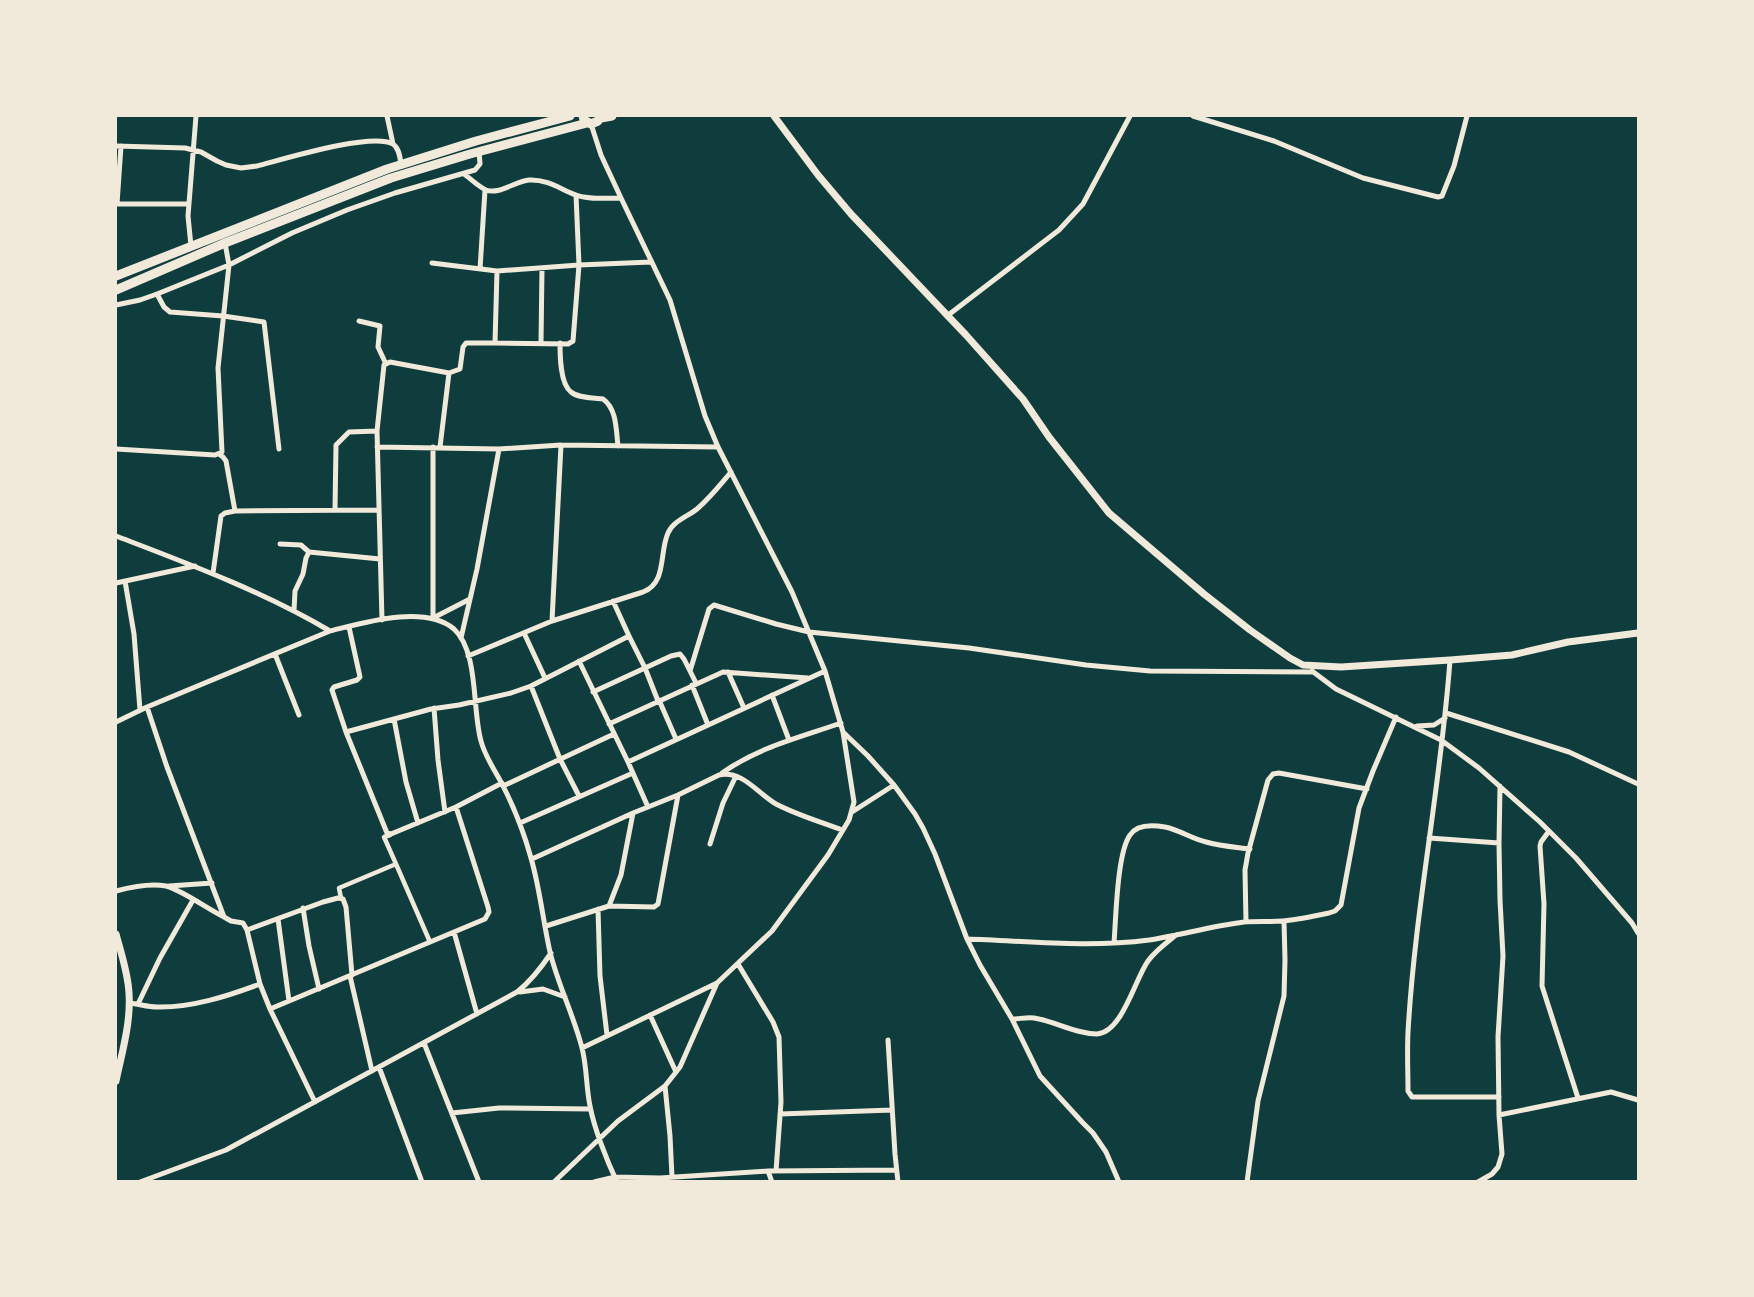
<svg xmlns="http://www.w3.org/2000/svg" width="1754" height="1297" viewBox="0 0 1754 1297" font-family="'Libre Baskerville',serif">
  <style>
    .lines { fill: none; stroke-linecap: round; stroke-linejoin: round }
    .pedestrian { stroke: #f1e9da; stroke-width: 4.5 }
    .minor { stroke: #f1e9da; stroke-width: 5 }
    .tertiary { stroke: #f1e9da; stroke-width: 7 }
    .primary { stroke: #f1e9da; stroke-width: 9 }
  </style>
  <rect width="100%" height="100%" fill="#0f3d3e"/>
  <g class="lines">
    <!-- pedestrian -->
    <path class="pedestrian" d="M396,864L430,942
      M341,898L339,888L396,864L384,837L390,835"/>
    <!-- minor -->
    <path class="minor" d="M387,116L393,144
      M1193,116L1274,141L1363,178L1438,197L1442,196L1454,166L1467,116
      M116,146L185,148L201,152L217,161L226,165L241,168L257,166C284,159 371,132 393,144C399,148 400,157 401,164
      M464,174C471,179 479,187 486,190C499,195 516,181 529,180C547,179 560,189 576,195C590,200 607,198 621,198
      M116,204H117L121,146
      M117,204H189
      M191,246L188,216L196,116
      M432,263L497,271
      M480,269L485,190
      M157,294L164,307L170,312L223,316L264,322L279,449
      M116,305L140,300L157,294L229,265L292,233L347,210L395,193L475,170L480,164L479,151
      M947,316L1059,230L1083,204L1130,116
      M359,321L380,326L378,347L386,364
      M495,343L568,344L573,341L579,265L576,195
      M541,343L542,268
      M560,343C560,355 560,384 571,392C578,398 594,398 603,399C617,409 616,430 618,446
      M377,447L499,449L561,445L718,447
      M433,447V618L470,599
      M440,447L449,373
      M116,449L215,455L222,452L218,368L229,265L225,243
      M335,510L336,445L349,432L377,431
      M235,511L378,510
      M116,536C189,564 262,591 330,631
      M280,544L301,545L309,552
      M213,573L221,516L225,513L235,511L226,461L223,457L219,454
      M125,581L134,634L140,710
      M116,583L195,566
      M294,611L295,591L303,574L306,558L309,552L380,559
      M382,620L377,431L384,365L390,362L449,373L460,369L463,347L466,343H495L497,271L579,265L651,262
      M552,621L561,445
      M349,627L360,677L357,680L334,687L332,690L346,732L387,833L391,834L456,807L502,783
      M524,633L545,678
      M461,638L477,569L499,449
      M275,654L299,715
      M468,656L552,621L643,592C667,583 659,553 668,533C673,521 687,517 697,509C710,498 720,485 731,472
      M1450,660C1441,785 1415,908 1408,1032C1407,1052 1408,1072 1408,1091L1412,1097H1499
      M579,661L628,762L825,671
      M690,671L709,609L714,605L776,624L809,632L969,648L1086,665L1150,671L1313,672
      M1312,671L1336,689L1441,740L1479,768L1540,822L1576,858L1632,923L1638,933
      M728,672L744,708
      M692,685L708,725
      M531,686L560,759L579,796
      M593,692L645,668L629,636
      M772,695L789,740
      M659,700L676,739
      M658,701L645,668L671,656L680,654L684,659L696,683
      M147,707L167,767L224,917L231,921L243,923L247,930L260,984L270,1009L315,1102
      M434,708L438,760L445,812
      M1446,713L1569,752L1638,784
      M394,719L406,782L418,823
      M116,722L147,707L330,631C363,623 424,604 454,629C479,652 472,710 481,741C485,757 495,770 502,784C514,807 524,833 531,858C540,889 543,921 550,952C558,985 574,1016 582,1048C587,1067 586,1087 590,1106C594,1128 607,1161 617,1182
      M609,724L723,672L808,678
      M1417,726L1434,725L1445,718
      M346,732L431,709L459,705L511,693L531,686L629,636L613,601
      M843,732L868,756L894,785L915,814L923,828L935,854L967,939L980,965L1012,1019L1040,1076L1083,1123L1093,1133L1106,1152L1119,1182
      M628,762L648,807
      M722,773C759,747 798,738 841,723
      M503,786L614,734
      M852,812L894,785
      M520,823L633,773
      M1549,831L1541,842L1540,846L1544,904L1542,986L1578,1098
      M1429,838L1499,843L1500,786
      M710,844L723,803L736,776
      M532,859L633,813
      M169,886L212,883
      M116,891C131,887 150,883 166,886C182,890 209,910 226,918
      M609,906L621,875L633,813L678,795L719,775C743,770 758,794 776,804C797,815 821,822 842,830
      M303,908L309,946L319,989
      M598,909L600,976L607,1035
      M278,919L289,1001
      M1246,922L1245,870L1248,853L1268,780L1273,774L1279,773L1367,789
      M546,926L609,906L654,907L658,904L678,795
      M247,930L323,902L338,898L343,899L346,907L352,975
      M454,932L477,1014
      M967,939C1029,941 1087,948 1149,940C1181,935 1212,926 1244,922C1257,921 1269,922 1282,921C1297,920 1314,916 1329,913L1335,911L1341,905L1359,808L1373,771L1396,717
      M1114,943C1116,918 1117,853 1130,835C1137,824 1154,825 1165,827C1180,830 1192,839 1206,842C1220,846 1235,847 1250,849
      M738,964L773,1022L779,1037L781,1102L776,1171
      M350,976L372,1071
      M520,992L543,989L565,997
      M129,1003C139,1004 148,1007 157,1007C191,1008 228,996 260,984
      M138,1004L160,958L193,900
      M270,1009L485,919L489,912L488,907L456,807
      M650,1015L676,1072
      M1012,1019C1019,1019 1027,1017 1034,1018C1055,1021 1075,1034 1097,1034C1122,1033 1135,979 1148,961C1155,951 1166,943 1176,935
      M888,1040L895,1154L898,1182
      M424,1043L479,1182
      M582,1048L717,983
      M379,1067L422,1182
      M665,1086L670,1136L672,1177
      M452,1113L499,1108L590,1109
      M780,1114L892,1110
      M1499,1115L1611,1092L1638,1100
      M768,1171L772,1182
      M140,1182L226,1150L517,992C531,981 541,968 551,953
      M554,1182L618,1121L665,1086L680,1067L717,983L772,931L828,855L849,820L854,802L843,732L825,671L792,592L718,447L705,416L670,300L621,198L601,155L591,124
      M594,1182L615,1177L660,1178L768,1171L896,1170
      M1247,1182L1258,1101L1284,996L1285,960L1284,921
      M1478,1182L1492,1174L1498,1167L1502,1154L1499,1115L1498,1037L1503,956L1500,900L1499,843"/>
    <!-- tertiary -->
    <path class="tertiary" d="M774,116L818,175L851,214L966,335L1023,399L1049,437L1109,513L1204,594L1250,630L1290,658L1303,665L1341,667L1450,660L1512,655L1568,642L1638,633
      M116,934C121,953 128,973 129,993C131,1023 122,1052 116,1081"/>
    <!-- primary -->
    <path class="primary" d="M583,116L584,120L591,124L598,121L601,116
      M601,118L612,116
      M116,276L387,169L476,141L570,116
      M116,290L225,243L391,178L470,154L587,123"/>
  </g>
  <!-- border -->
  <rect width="1754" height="1297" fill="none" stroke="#f1e9da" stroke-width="234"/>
</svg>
